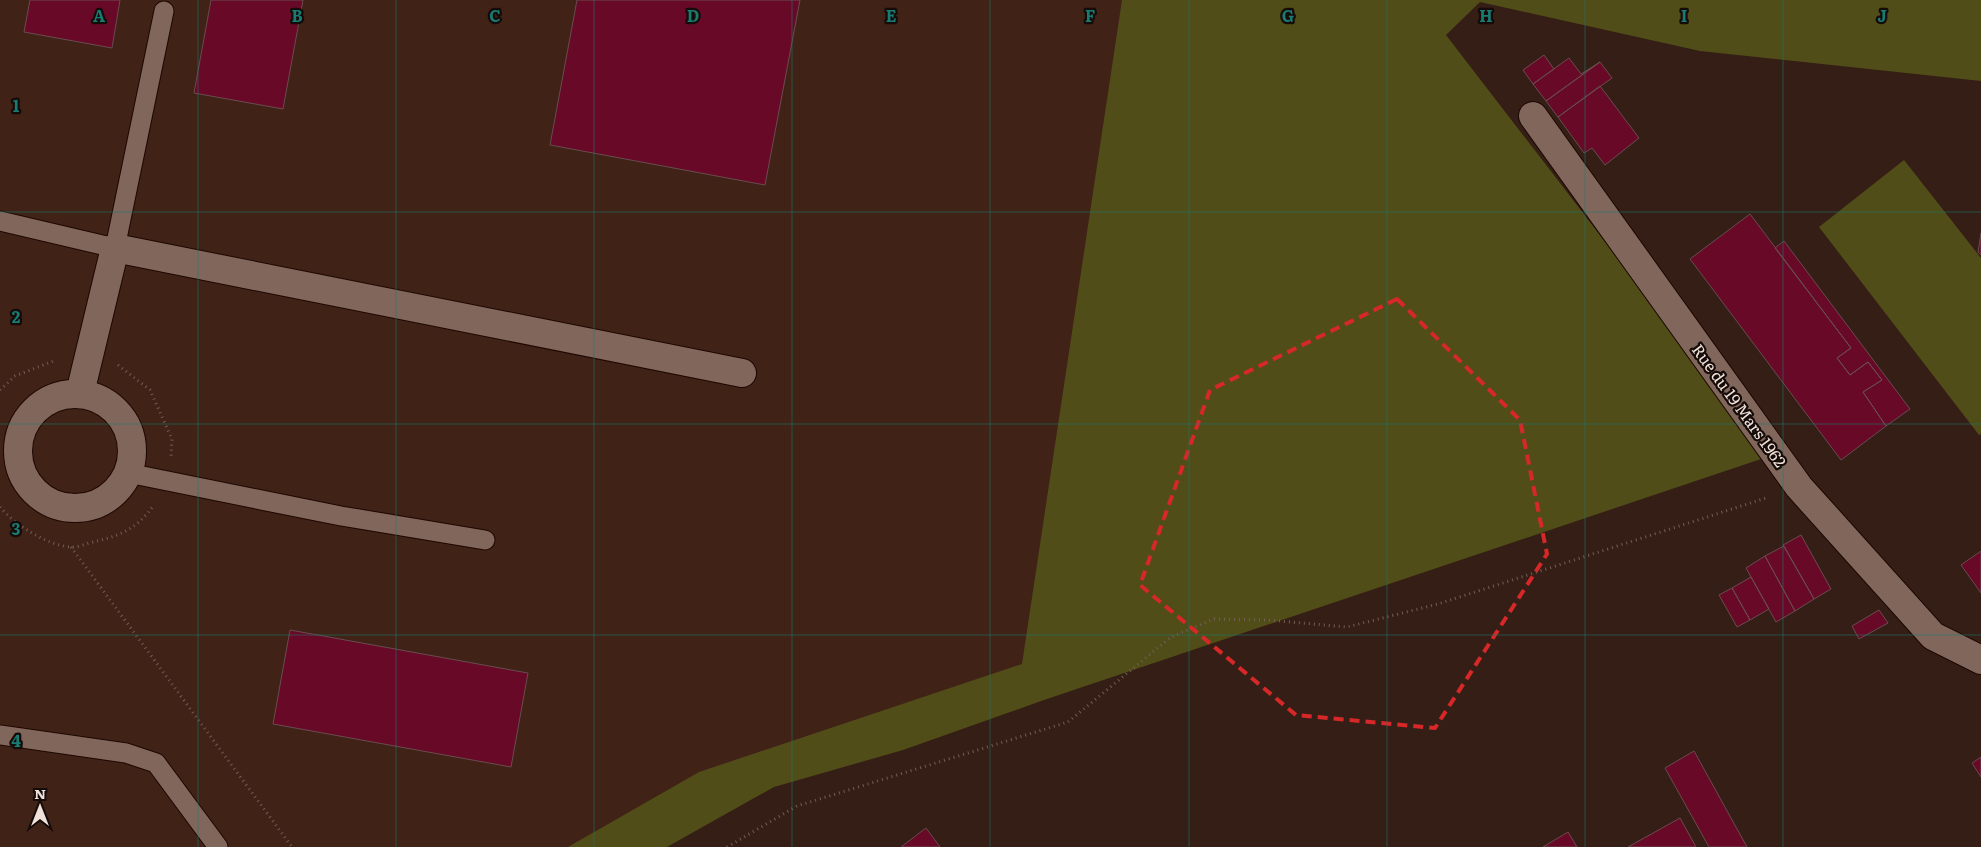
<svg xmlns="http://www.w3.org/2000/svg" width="1981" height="847" viewBox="0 0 1981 847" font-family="Literata,serif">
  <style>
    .built { fill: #402217 }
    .green { fill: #514d18 }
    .building { fill: #680a27; stroke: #694c4f }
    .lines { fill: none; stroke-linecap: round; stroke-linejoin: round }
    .lane-casing { stroke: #1c0802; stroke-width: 21 }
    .street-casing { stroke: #1c0802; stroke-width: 30 }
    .path { stroke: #725e56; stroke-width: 3; stroke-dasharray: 1 4; stroke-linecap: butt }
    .lane { stroke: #81665b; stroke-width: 19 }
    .street { stroke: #81665b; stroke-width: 28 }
    .marked { fill: none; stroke: #d62828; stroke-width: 4; stroke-dasharray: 10 6; stroke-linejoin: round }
    .grid { fill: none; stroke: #1a7b73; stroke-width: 1; stroke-opacity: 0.55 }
    .labels { text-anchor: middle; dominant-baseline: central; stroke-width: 4.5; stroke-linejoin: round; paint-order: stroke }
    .street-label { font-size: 16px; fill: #f1e1db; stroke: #150b08 }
    .grid-label { font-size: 16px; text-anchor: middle; font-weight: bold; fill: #1a7b73; stroke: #150b08; stroke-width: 4.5; stroke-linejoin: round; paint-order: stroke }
  </style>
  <rect width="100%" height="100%" fill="#351e15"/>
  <!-- built -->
  <path class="built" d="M0,0H1153L1034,677L590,847H0Z"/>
  <!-- green -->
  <path class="green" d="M1122,0H1981V81L1700,51L1480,2L1446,35L1770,456L1044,700L903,750L774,787L667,847H568L699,772L1022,664Z
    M1904,160L1981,258V434L1979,435L1819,227Z"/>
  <!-- building -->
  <path class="building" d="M30,0H120L112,48L24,32Z
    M211,0H303L283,109L194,93Z
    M577,0H800L765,185L550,145Z
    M1544,55L1554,69L1533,84L1523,70Z
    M1569,58L1581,74L1600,62L1546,101L1533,84Z
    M1600,62L1612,78L1558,117L1546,101Z
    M1600,86L1639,138L1605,165L1592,148L1584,153L1558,117Z
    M1750,214L1851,348L1837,358L1850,375L1868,362L1882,380L1863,392L1886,426L1841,460L1690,259Z
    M1981,233V255L1978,252Z
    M1784,241L1910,409L1886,426L1863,392L1882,380L1868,362L1850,375L1837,358L1851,348L1775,248Z
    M1801,535L1831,589L1814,599L1783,545Z
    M1784,546L1814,599L1795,611L1765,556Z
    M1981,551V593L1961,565Z
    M1765,556L1795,611L1776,622L1746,568Z
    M1751,577L1769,609L1750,620L1732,588Z
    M1732,588L1750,620L1737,627L1719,595Z
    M1879,610L1888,623L1859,639L1852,626Z
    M290,630L528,673L511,767L273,724Z
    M1694,751L1747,847H1709L1665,768Z
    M1981,757V777L1972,763Z
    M1680,818L1696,847H1628Z
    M926,828L940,847H901Z
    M1568,832L1577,847H1543Z"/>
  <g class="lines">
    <defs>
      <path id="lane" d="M0,221L115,248L164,11
        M128,473L341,516L485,540
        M0,735L126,753L156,763L218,847"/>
      <path id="street" d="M1533,116L1799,487L1933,636L1981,660
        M80,393L115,248L742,373
        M18 451a57 57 0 1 1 114 0a57 57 0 1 1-114 0Z"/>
    </defs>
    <!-- lane casing -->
    <use href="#lane" class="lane-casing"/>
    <!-- street casing -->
    <use href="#street" class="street-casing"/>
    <!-- path -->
    <path class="path" d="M118,365L150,390L172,439L171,456
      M0,390L15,376L56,360
      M0,507C15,525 47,545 70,547C76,548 83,545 89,543C119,536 135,531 154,505
      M71,547L292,847
      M727,847L797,806L1068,722L1171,637L1214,619L1268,620L1347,627L1438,604L1769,497"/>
    <!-- lane -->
    <use href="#lane" class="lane"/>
    <!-- street -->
    <use href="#street" class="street"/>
  </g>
  <!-- marked area -->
  <path class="marked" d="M1397,299L1520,420L1547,554L1435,728L1296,715L1140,585L1210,390Z"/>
  <!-- grid -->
  <path class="grid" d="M198,0V847M396,0V847M594,0V847M792,0V847M990,0V847M1189,0V847M1387,0V847M1585,0V847M1783,0V847M0,212H1981M0,424H1981M0,635H1981"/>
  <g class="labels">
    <!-- street labels -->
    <g class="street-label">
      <text transform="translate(1740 405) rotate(54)">Rue du 19 Mars 1962</text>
    </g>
  </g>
  <g class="grid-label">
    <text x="99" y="22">A</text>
    <text x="297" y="22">B</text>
    <text x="495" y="22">C</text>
    <text x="693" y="22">D</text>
    <text x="891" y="22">E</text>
    <text x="1090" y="22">F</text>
    <text x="1288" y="22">G</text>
    <text x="1486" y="22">H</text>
    <text x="1684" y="22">I</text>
    <text x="1882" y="22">J</text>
    <text x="16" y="112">1</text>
    <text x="16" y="323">2</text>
    <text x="16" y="535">3</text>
    <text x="16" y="747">4</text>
  </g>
  <!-- north arrow -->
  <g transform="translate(40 807)" stroke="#150b08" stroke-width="4" paint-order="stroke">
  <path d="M0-4L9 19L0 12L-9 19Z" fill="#f1e1db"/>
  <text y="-8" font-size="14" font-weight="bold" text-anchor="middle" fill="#f1e1db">N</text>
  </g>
</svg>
